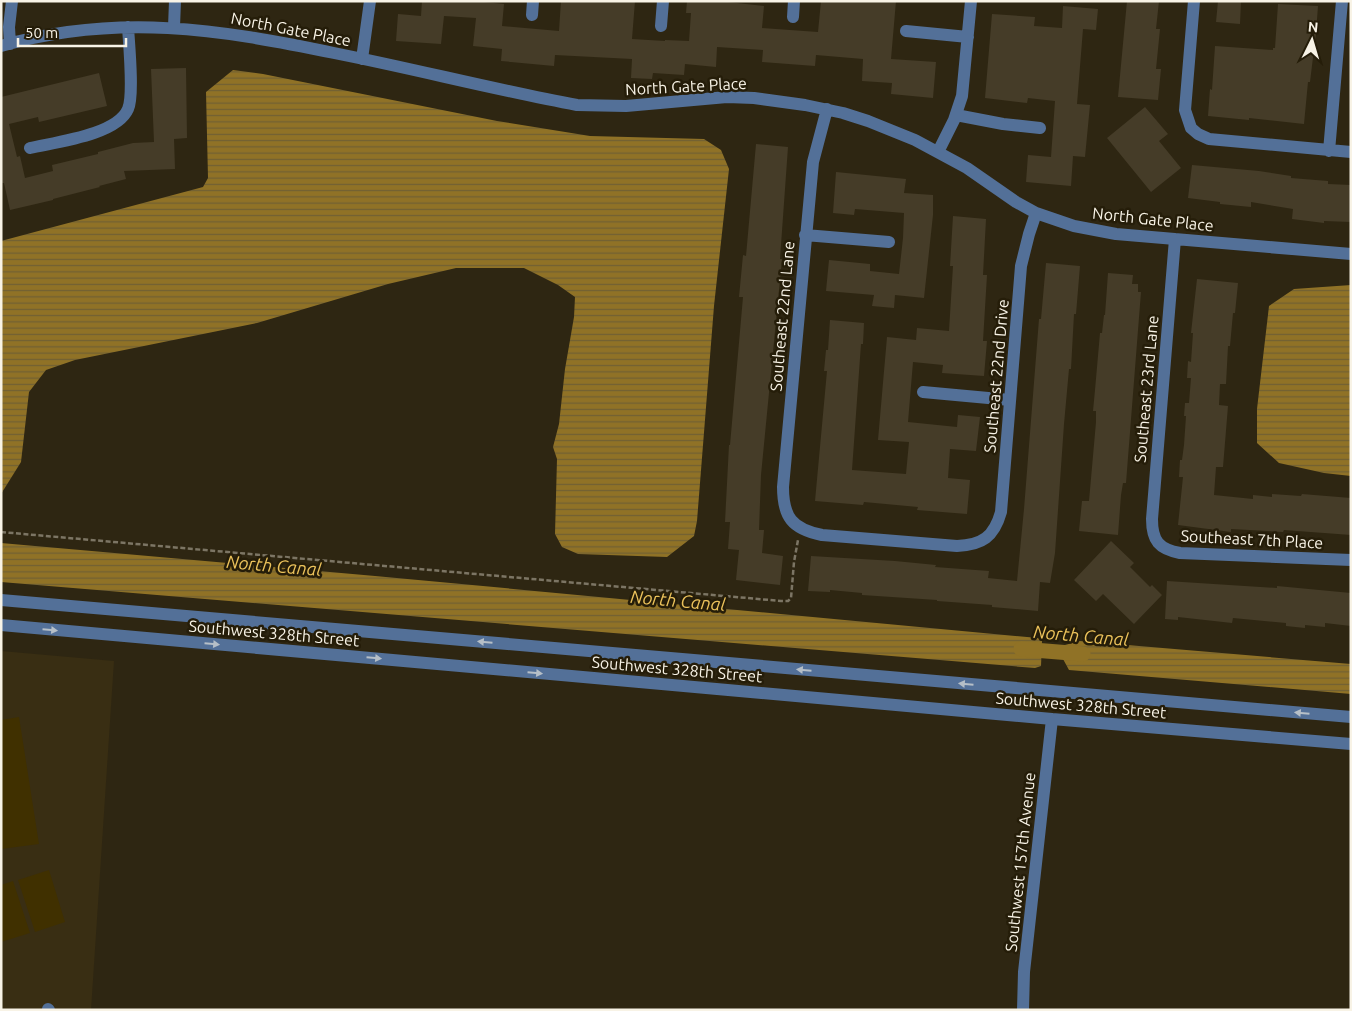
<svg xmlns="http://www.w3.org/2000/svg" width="1352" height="1011" viewBox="0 0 1352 1011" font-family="Ubuntu,sans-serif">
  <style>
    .built { fill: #392e13 }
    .grass { fill: #403000 }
    .water { fill: url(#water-rules) }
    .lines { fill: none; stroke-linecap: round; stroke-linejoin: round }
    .canal { stroke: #907226; stroke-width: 15 }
    .building { fill: #453c28 }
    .path { stroke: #7c7564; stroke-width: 2.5; stroke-dasharray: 5 2.5; stroke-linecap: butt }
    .minor { stroke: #537098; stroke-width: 12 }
    .oneway { fill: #b6bfc7 }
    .labels { text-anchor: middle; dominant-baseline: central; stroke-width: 5; stroke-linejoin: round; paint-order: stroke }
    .street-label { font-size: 16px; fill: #f8f3e6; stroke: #251d09 }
    .water-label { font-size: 18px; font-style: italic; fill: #ebc25b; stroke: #251d09 }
  </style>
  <defs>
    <pattern id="water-rules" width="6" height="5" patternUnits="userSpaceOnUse" patternTransform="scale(1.25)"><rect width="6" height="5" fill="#907226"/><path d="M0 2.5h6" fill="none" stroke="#706034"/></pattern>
  </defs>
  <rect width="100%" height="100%" fill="#2e2612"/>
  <!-- built -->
  <path class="built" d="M1,651L114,661L91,1010H1Z"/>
  <!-- grass -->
  <path class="grass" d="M19,717L39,844L1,849V720Z
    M49,870L65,922L35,932L18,880Z
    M13,881L30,933L1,942V885Z"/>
  <!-- water -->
  <path class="water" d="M233,70L263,74L497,121L590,136L704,139L721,150L729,169L714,306L697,521L694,536L667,557L578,554L562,547L555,534L557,459L553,447L559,424L565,369L574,317L575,297L558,285L524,268H456L388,284L257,323L75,360L46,370L29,392L21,462L1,494V241L203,187L208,178L206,92Z
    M1351,285V476L1324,473L1279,463L1257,443V409L1269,306L1294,289Z
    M1,543L375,576L1038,638L1042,641L1041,666L1035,668L1,582Z
    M1080,641L1351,664V694L1069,670L1063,659L1065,645Z"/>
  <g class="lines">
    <!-- canal -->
    <path class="canal" d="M1021,649L1083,654"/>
  </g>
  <!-- building -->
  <path class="building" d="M422,1H475L504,4L502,26L559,31L561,1H635L632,39L665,41V40L689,41L691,13H686L687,1H719L764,6L762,28L818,32L821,1H896L891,59L936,62L933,98L891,94L892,83L862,81L863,59L816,55L815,66L762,62L763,50L717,47L716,67L685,64L684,75L653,73L652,79L631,78L632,59L555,55L554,66L501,61L502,49L473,46L476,18L444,16L441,44L396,41L398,14L421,16Z
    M1127,1H1159L1156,29H1160L1156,69H1161L1158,100L1118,97Z
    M1218,1H1241L1240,24L1216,22Z
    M1278,4L1318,6L1316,33L1310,82H1308L1304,124L1249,118V120L1208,116L1210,89L1212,90L1215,46L1273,50V48H1275Z
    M1063,6L1098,9L1096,30L1083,29L1077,104L1090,105L1085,157L1073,156L1071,186L1026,182L1028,155L1051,157L1055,101L1028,98L1027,103L985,98L992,14L1035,17L1034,26L1062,28Z
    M186,68L187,138L174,139L175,169L124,171L126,179L99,186L100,187L53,199V200L10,210L4,183H1V97L99,73L107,106L39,122L38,117L9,124L17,157L20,156L25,178L53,171L52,165L98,154V152L133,143L154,142L151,69Z
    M1145,107L1168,134L1159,141L1181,168L1151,192L1107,138Z
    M756,144L788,147L780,259H782L761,475L759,530H764L762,553L783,556L780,585L736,580L739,550L728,549L730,522H725L729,445H730L743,297H739L743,255L746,256Z
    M1192,165L1259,171L1291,176V178L1328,181V184L1351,185V222L1324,221V223L1292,219L1293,209L1251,202V207L1220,204V202L1188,198Z
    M836,172L906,179L904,193L933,195V215L924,298L895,295L894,308L872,306L874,295L826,291L829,260L870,264V271L899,274L903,238L904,213L855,209L854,215L833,213Z
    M953,216L986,219L983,275H987L983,341H987L984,376L942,373L943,365L913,362L908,422L957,427L958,415L980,417L976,451L950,449L948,478L970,480L967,514L917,510L918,507L864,502L863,505L815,501L827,371H824L826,350H828L830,320L864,323L863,344H861L852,470L906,474L909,442L878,440L887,337L916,340L917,328L949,331L953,266H950Z
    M1046,263L1080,266L1076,314H1074L1071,369H1069L1064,424L1055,553L1050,583L1040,582L1038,611L992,607V605L937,601V600L862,595V593L830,590V592L808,591L811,556L895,561L936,565L935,567L989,571L988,578L1017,581L1024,509L1039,319H1041Z
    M1108,273L1133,275L1132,284H1138V292H1141L1126,483H1123L1121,495L1118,535L1079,531L1082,501H1089L1096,422V411H1093L1095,390L1100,333H1102L1104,315H1105Z
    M1197,279L1238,283L1235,313H1233L1230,346H1228L1226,384H1220L1219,405L1228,406L1223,467H1216L1214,495L1253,499V495L1272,497V494L1301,496L1302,494L1351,498V535L1284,530L1283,532L1231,529V532L1178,525L1183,477H1179L1180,460H1182L1184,445L1186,416H1184L1185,403H1189L1191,378H1187L1188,361L1191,362L1193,333H1191Z
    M1111,541L1134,563L1130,567L1150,587L1152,585L1162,595L1134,624L1103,594L1096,601L1074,580Z
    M1167,581L1277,588V586L1351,593V626L1325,623V627L1305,625V628L1286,626V623L1233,618L1232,623L1178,617V620L1165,619Z"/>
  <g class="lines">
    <!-- path -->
    <path class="path" d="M1,532L781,601H788L791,598L794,562L798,540"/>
    <!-- minor -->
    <path class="minor" d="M1194,1L1185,110L1191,128L1198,134L1209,139L1351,152
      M532,15L533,1
      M793,17L794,1
      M661,26L663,1
      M174,27L175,1
      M906,31L968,37
      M10,44L9,27L12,1
      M1,46C117,13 219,29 334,53C415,69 496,90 577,105L626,106L727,97L754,98L805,105L843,113L868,121L915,140L967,168L1016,202L1036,213L1074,226L1116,234L1351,254
      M362,59L370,1
      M827,109L813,162L783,487C783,517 792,529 822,535L957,546C982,545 994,537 1001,512L1021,266L1029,234L1036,213
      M956,115L1003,124L1040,128
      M30,148C56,142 117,135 128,109C134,96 129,44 128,27
      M1329,151L1342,1
      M938,152L954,120L962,96L971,1
      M805,235L889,242
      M1175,239L1152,519C1152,541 1159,549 1180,553L1351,560
      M923,392L1010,400
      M1,600L1351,717
      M1,625L1052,719L1351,744
      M48,1009L49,1010
      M1023,1010L1024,972L1052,719"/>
  </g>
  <!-- one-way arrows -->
  <defs><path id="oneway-solid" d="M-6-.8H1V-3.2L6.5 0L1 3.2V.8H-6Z" transform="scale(1.25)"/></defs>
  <g class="oneway">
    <use href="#oneway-solid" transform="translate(50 630) rotate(5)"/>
    <use href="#oneway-solid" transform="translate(485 642) rotate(-175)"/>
    <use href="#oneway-solid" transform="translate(212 644) rotate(5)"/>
    <use href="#oneway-solid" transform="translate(374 658) rotate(5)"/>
    <use href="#oneway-solid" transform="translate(804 670) rotate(-175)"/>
    <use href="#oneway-solid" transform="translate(535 673) rotate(5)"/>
    <use href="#oneway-solid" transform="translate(966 684) rotate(-175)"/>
    <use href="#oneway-solid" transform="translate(1302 713) rotate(-175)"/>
  </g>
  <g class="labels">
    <!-- street labels -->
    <g class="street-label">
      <text transform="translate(291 29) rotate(11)">North Gate Place</text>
      <text transform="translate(686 86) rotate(-3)">North Gate Place</text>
      <text transform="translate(1153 219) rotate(6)">North Gate Place</text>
      <text transform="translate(782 316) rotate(-85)">Southeast 22nd Lane</text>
      <text transform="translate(996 376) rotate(-85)">Southeast 22nd Drive</text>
      <text transform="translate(1146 389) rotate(-85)">Southeast 23rd Lane</text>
      <text transform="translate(1252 539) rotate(3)">Southeast 7th Place</text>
      <text transform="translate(274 633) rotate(5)">Southwest 328th Street</text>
      <text transform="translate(677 669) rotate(5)">Southwest 328th Street</text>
      <text transform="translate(1081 705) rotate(5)">Southwest 328th Street</text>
      <text transform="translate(1020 862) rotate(-84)">Southwest 157th Avenue</text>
    </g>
    <!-- water labels -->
    <g class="water-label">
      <text transform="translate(274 565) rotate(5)">North Canal</text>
      <text transform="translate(678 600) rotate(5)">North Canal</text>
      <text transform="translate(1081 635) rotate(5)">North Canal</text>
    </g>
  </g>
  <!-- border -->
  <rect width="1352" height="1011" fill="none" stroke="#f8f3e6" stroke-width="5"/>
  <!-- north arrow -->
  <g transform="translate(1312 40) rotate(5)" stroke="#251d09" stroke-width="4" paint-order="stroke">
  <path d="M0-4L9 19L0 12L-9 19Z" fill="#f8f3e6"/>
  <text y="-8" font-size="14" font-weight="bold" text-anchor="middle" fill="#f8f3e6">N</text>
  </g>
  <!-- scale -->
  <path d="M18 38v8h108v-8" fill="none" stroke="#f8f3e6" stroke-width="2.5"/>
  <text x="25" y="38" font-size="15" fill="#f8f3e6" stroke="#251d09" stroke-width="4" paint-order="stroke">50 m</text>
</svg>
